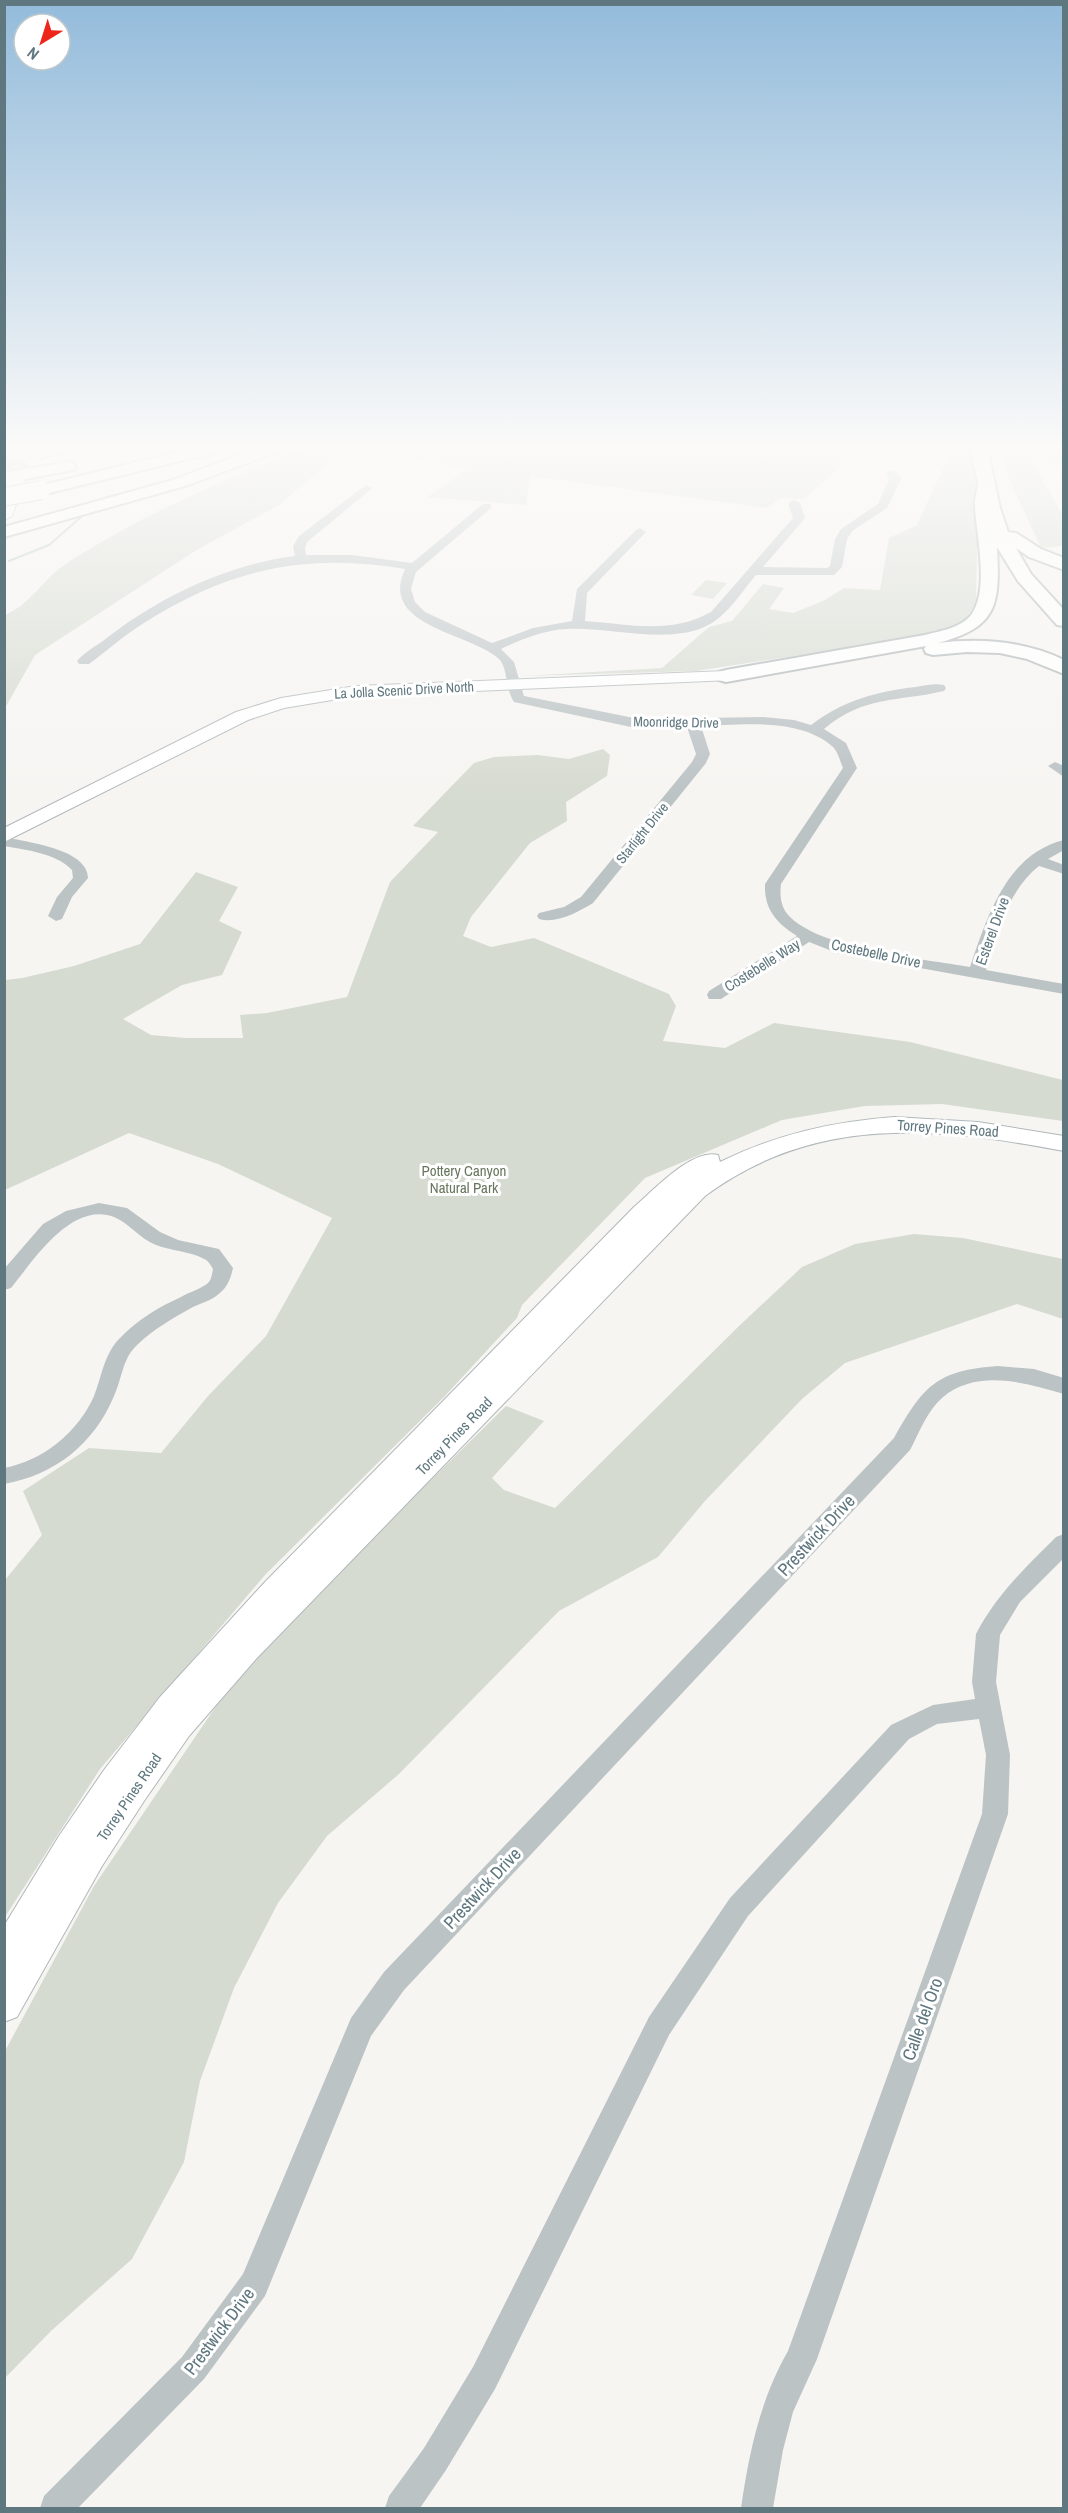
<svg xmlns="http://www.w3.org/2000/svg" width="1068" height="2513" viewBox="0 0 1068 2513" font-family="'Archivo Narrow',sans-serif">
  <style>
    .green { fill: #d6dbd1 }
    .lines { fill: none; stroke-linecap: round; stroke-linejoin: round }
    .stream { stroke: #b4c6c8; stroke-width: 2 }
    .major-casing { stroke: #b1b8bb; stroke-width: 2 }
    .highway-casing { stroke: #b1b7b9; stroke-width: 4 }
    .minor { fill: #bcc3c5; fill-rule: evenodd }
    .major { fill: #fff; fill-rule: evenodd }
    .highway { fill: #fff; fill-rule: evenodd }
    .tram { stroke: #9da8ab; stroke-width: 1.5 }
    .highway-bridge-casing { stroke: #b1b7b9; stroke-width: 20; stroke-linecap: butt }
    .highway-bridge { stroke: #fff; stroke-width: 18 }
    .labels { text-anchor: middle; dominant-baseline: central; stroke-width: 6; stroke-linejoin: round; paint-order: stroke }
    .far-street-label { font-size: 14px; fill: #5f777f; stroke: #fff }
    .street-label { font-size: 15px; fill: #5f777f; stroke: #fff }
    .park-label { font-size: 15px; fill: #67775e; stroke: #fff }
    .near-street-label { font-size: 18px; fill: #5f777f; stroke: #fff }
  </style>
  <rect width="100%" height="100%" fill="#f6f5f2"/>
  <!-- green -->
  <path class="green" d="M305,447H863L804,499L780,498L768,508L530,476L526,505L427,497L469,468L358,450L328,464L279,505L195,551L35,655L5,708V615C26,606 37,589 53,574C65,563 83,553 98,544C164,505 234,476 305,447Z
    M928,447H971L978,490L976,604L962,623L938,634L696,671L524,676L662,668L709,627L732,621L763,584L784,588L769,609L793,613L823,601L844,588L880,590L889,538L917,525L947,459L938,451Z
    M1001,447H1063V466L1032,461L1059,509L1063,513V546L1041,548L1007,474Z
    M706,580L727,583L713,599L691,595Z
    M603,749L610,755L607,776L566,802L567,821L530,843L471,917L463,936L491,947L534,938L669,994L676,1006L663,1041L725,1048L774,1023L910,1042L1063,1080V1121L942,1104L865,1106L782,1120L645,1178L522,1305L517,1318L444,1397L265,1575L100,1769L5,1917V1580L42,1535L23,1491L89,1448L161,1453L208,1396L266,1336L332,1218L218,1164L129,1133L5,1190V980L22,978L74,966L140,944L196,872L238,887L219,921L242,932L222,975L182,985L123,1019L151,1035L186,1038H243L240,1015L267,1013L347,997L390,882L438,832L413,826L474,763L494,757L538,755L569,759Z
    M914,1234L963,1238L1063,1259V1319L1017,1304L845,1363L802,1399L705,1501L658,1557L559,1611L399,1774L327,1836L278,1903L234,1988L200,2081L184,2162L132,2259L51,2331L5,2378V2051L94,1886L246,1662L506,1406L544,1421L492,1478L504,1490L555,1508L739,1326L802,1267L855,1244Z"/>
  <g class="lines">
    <!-- stream -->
    <path class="stream" d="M9,561L49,545L81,517"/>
    <defs>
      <path id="major" d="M19,471L26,475L12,516L4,520C4,507 2,475 19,471Z
        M726,671L732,672L735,676L732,680L356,696L284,708L248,720L4,842V828L236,712L281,698L356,686Z
        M894,1117L978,1122L1064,1136V1151C937,1127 815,1114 705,1196L256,1659L189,1736L144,1801L102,1866L17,2017L4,2022V1926L59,1836L104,1770L160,1697L265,1582L634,1207C653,1191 692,1148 718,1155L720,1162C778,1134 830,1122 894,1117Z"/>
      <path id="highway" d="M198,447H227L225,450L41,495L33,490L35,487Z
        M260,447H284L282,450L185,486L4,537V527L173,480Z
        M971,447H987L1000,508L1008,532L1016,533L1041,549L1064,558V570L1029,557L1016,548L1031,574L1064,610V626L1057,625L1018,581L997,547C1000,605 998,627 938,643C981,638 1025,641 1064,660V674L1027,659L1000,653L967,652L933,655L926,653L924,649L926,646L726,682L719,680L716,676L719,672L726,670L925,635C940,631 961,628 971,615C990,590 976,534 975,506C974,498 978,490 978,483C976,471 972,460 971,447Z
        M68,462L74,464L76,467L74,470L4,483V473Z"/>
    </defs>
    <!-- major casing -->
    <use href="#major" class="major-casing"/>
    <!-- highway casing -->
    <use href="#highway" class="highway-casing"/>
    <!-- minor -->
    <path class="minor" d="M4,457L23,461L34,469C23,480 17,478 4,471ZM9,464L21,469L19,470Z
      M892,470L896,471L901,479L887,508L852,531L847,539L842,567L834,575H756C745,588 734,605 720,617C683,650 612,626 567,629C544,630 522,639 501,649L514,662L524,696L639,719L763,717L794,720L811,725C842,701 878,691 916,687C925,685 935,683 944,685L946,688L944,691C897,702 865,695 824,729L846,743L857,768L781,884C780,894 780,902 785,911C811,949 926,959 970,967C987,918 1006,854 1064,840V850L1048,859L1064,865V874L1039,866C1007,891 998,934 986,970L1064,984V994L837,953L809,942L721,999H709L707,995L709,991L797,936C776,923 764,909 765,884L843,768C840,761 838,752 833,747C800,717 741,725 701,726L710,754L706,763L593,903C578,912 557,924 539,919L537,916L539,913L564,907L581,897L692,762L696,754L687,727H631L514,702C505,689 508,668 499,659C470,632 378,627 405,569C306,552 229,569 144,623C124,635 107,651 89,664H79L77,661C84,653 94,647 103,641C157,598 225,565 295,556L293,546L299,536L366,485L372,488L370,490L307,542L305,549L306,555H352L412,563L483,504H491V508L416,572L411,589L415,602L425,612L492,643L533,628L572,621L577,589L636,530L640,528L646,532L644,534L587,593L585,621C630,624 669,635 711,612L793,518L788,503L794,500L800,503L805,518L763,567L827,568L830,566L835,539L841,529L878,504L889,479L886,473Z
      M1055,762L1064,766V777L1048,766Z
      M4,837C27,842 88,849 88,878L72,897L62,919L56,921L48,916L57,897L73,878L72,870C56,853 26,850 4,846Z
      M99,1203L127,1208L160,1232L178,1240L219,1249L233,1268C231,1277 228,1286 221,1292C213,1300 202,1303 193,1307C173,1318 152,1330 136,1346C122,1360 122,1379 114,1396C94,1444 55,1475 4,1484V1468C43,1461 78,1432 94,1396C102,1376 104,1354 120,1338C137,1320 159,1307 181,1297C189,1292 202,1289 209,1282C212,1278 212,1273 213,1269C211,1266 208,1260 204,1259C190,1251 171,1251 156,1245C140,1239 129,1223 114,1217C71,1201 33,1261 11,1288L4,1290V1269L43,1224L66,1211Z
      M998,1366L1034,1369L1064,1378V1394C1025,1383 977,1368 942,1398C927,1411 919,1433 910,1450L404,1990L371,2036L265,2296L204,2379L78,2508H40L44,2496L182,2357L243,2274L351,2018L384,1972L894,1438C923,1387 936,1370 998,1366Z
      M1064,1534V1558L1020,1602L1000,1635L996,1682L1010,1755L1008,1814L817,2359L793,2412L783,2450L773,2508H741C749,2453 760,2400 788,2351L982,1814L986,1755L979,1719L937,1724L909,1739L748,1916L669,2035L495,2389L446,2470L420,2508H385L389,2496L424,2448L473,2367L649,2017L730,1898L891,1725L933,1705L975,1699L972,1682L976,1634C996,1595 1026,1567 1056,1537Z"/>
    <!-- major -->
    <use href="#major" class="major"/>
    <!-- highway -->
    <use href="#highway" class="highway"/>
    <!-- tram -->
    <path class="tram" d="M40,459L93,447"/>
    <defs>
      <path id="highway-bridge" d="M4,497L41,490"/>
    </defs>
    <!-- highway-bridge casing -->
    <use href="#highway-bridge" class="highway-bridge-casing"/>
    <!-- highway-bridge -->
    <use href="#highway-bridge" class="highway-bridge"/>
  </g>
  <!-- sky -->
  <linearGradient id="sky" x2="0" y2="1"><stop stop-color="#93bbdb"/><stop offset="0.56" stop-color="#fbfaf9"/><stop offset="1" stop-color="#fbfaf9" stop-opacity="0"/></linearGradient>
  <rect width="1068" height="799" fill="url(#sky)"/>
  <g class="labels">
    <!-- far-street labels -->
    <g class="far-street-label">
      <text transform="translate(404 690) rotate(-3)">La Jolla Scenic Drive North</text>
      <text transform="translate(676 722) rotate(1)">Moonridge Drive</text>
      <text transform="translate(642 833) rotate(-51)">Starlight Drive</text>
    </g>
    <!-- street labels -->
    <g class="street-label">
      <text transform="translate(992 931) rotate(-70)">Esterel Drive</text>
      <text transform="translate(876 953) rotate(12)">Costebelle Drive</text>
      <text transform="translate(762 965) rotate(-32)">Costebelle Way</text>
      <text transform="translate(948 1128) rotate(4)">Torrey Pines Road</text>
      <text transform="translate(454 1436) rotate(-46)">Torrey Pines Road</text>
      <text transform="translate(129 1797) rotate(-56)">Torrey Pines Road</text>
    </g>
    <!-- park labels -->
    <g class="park-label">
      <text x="464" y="1170">Pottery Canyon<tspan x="464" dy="17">Natural Park</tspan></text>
    </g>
    <!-- near-street labels -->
    <g class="near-street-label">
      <text transform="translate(816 1535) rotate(-47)">Prestwick Drive</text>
      <text transform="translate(482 1888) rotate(-47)">Prestwick Drive</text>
      <text transform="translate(922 2019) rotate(-70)">Calle del Oro</text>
      <text transform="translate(219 2331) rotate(-53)">Prestwick Drive</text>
    </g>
  </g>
  <!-- border -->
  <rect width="1068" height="2513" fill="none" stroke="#5f777f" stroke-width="12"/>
  <!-- north arrow -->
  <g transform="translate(42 42) rotate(218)"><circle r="28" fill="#ffffff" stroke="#bfc9cc" stroke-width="1.5"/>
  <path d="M0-4.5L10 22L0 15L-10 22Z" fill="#ee261a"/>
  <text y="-9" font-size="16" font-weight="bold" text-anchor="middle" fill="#5f777f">N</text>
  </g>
</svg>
